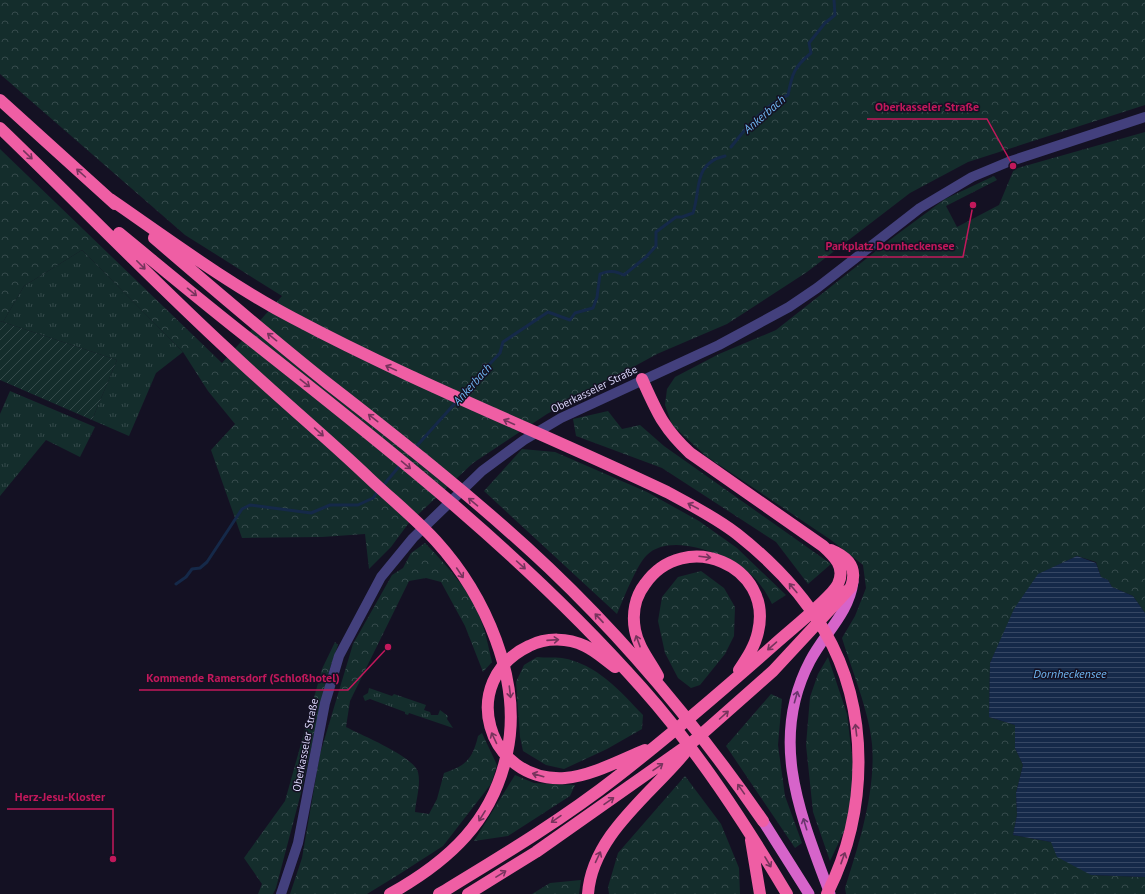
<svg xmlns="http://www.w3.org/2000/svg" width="1145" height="894" viewBox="0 0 1145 894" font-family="'PT Sans',sans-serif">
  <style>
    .grass { fill: url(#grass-tufts) }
    .forest { fill: url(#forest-crowns) }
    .garden { fill: url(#garden-furrows) }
    .water { fill: url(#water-rules) }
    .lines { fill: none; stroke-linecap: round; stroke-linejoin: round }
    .stream { stroke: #152949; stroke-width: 3 }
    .tertiary { stroke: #43407d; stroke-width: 10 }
    .trunk { stroke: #d664ca; stroke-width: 11 }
    .motorway { stroke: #ef5ea4; stroke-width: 12 }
    .oneway { stroke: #77345d }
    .oneway2 { stroke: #6b366e }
    .labels { text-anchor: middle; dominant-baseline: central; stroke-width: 3; stroke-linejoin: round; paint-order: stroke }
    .street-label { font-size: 11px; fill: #dbd7fb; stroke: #141123 }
    .water-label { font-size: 12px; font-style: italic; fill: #6fb5f1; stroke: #141123 }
    .leader { fill: none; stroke: #c2185b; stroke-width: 1.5 }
    .callout-dot { fill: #c2185b; stroke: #141123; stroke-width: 1.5 }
    .callout-label { font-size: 12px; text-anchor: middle; font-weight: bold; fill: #c2185b; stroke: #141123; stroke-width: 3; stroke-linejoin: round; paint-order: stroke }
  </style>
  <defs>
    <pattern id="grass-tufts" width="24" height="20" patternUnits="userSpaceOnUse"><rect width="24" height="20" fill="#142d2c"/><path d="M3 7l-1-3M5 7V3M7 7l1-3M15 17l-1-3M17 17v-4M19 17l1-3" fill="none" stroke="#364b4c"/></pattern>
    <pattern id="forest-crowns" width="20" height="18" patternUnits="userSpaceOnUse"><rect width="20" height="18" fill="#142d2c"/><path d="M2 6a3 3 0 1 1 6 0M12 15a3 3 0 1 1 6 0" fill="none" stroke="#364b4c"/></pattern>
    <pattern id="garden-furrows" width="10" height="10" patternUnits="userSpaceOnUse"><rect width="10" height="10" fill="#142d2c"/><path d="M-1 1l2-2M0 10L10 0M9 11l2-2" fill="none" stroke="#364b4c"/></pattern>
    <pattern id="water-rules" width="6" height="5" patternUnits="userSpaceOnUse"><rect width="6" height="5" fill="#152949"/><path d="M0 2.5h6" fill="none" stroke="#364764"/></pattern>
  </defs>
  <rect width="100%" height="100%" fill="#141123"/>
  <!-- grass -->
  <path class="grass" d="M82,250L183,352L156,373L129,436L92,420L117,360L3,322L24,286Z
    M10,391L95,427L80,457L46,440L0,496V414Z
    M369,688L392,696L394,694L426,705L424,710L430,712L431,715H438L440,710L448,716L447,719L453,728L409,713L408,715L405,714V712L370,699L365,701L363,696L368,693Z"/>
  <!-- forest -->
  <path class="forest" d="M0,0H1145V105L968,162L910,193L807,272L727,324L657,354L547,414L473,463L408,524L391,547L369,569L365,534L322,537L242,538L211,450L235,424L208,391L183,352L82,250L24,286L3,322L0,321V149L222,363L282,296L185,235L0,74Z
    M1145,132V613L1133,596L1112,587L1108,580L1101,577L1096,562L1077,556L1039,574L1002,638L990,663L989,717L1015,725V748L1023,765L1016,793L1017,815L1013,835L1051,842L1091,875L1145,877V894H846L845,888C859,844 876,791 872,744C869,711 852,671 842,638L855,616L866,588L863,565L831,540L706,456L672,425L665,405L667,389L675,377L719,354L776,330L895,236L945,199L994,176L997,180L946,206L957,227L999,205L1014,169Z
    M608,411L622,429L640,425L664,446L831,564L808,584L776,542L662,468L576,436L573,419Z
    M522,449L555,452L647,492L699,521L737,548L786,595L772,604C766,592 759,581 748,572C726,554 671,532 647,555C637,564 623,600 617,614L484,491Z
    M425,543C448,567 473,593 483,626C487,638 489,650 492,662L483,672L465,626L441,582L426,578L409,581L350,701L346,727C361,735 413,756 418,772C421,785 416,799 415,812L429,814L437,799L444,773C466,766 473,758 478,736L482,733L497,765L491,784L443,846L398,875L367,894H290L302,858L320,754L353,644L392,575L403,568L411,553Z
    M701,571L724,588L735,607L734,636L725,654L700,685L691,688L678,678L665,653L658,621L662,597L678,577Z
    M335,642L338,645L327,677L302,789L276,888L273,894H258L262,884L244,858L285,801L322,669Z
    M537,657C545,658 554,657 562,658C597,664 620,691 643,715L642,729L607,749L564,769L546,765L523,751L520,737L516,682L524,665Z
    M828,657L847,714L855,781L848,823L830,861L813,812L806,745L810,697L818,674Z
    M771,694L782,699L778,745L785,796L802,843L795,848L726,746Z
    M515,775L534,783L575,785L570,796L508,836L474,841Z
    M685,776L721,824L739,868L740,894H609L608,887L618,853Z
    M581,880L579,894H532L550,883Z"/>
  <!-- garden -->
  <path class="garden" d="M0,321L117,360L92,420L0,380Z"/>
  <!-- water -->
  <path class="water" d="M1077,556L1096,563L1101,577L1108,580L1112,587L1133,596L1145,613V877L1091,875L1057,857L1051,842L1013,835L1017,815L1016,793L1023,765L1015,748V725L989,717L990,663L1014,609L1038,574Z"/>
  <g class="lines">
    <!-- stream -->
    <path class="stream" d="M731,147C746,128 765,105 788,95C792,74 794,67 811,53L809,43L825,23L835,15L834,0
      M460,396L500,353L503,342L548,312L570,320L575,313L593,308L597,297L600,274C609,270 615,271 624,275L646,257L656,246V232L676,217H682L693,213C701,189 693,163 725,156
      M414,449L457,401
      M382,487L401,464
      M176,584L186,577L192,569L200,568L207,562L242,509L250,505L311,513L330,505H358L373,498L378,491"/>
    <!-- tertiary -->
    <path class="tertiary" d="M281,894L298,843L325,703L339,656L381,577L413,538L482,471L524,440L561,418L719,345L789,307L817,288L920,208L972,177L1008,162L1145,117"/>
    <!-- trunk -->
    <path class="trunk" d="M763,821L809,894
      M830,894C801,816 768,741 810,661C824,634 849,613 853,582"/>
    <!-- motorway -->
    <path class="motorway" d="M0,100L115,204
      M0,128C76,201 150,278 228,350C274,394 323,434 369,478C391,499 416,519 436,541C485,595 523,680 507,753C493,821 449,861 390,894
      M110,199C168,239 230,285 293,318C415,383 543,433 667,492C691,505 715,517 737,534C770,560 802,593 824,630C871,710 868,813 827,894
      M119,233C163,269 207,306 252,341C389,449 526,557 642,688C698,751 744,822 787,894
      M154,238C211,287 268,336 327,383C403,442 479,502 549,568C629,644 700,730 763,821
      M615,667C605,660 596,651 585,646C568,638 547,637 529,646C457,680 486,783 565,778C591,776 621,760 645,750
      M658,676C650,661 638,647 635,630C632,614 635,597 645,584C684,528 774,565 758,632C755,646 747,658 739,670
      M751,840L760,894
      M439,894C500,857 562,820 618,776C672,734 724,689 775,644C788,632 832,597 838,584C846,567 834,556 823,546L690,453C663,428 657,412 642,379
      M468,894L536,852L695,740L773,671L851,587C858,567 848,557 831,550
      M588,894C592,836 649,796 684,754"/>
  </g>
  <!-- one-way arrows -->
  <defs><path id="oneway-shaft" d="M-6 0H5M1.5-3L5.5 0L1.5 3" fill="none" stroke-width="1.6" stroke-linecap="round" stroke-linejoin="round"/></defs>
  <g class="oneway">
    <use href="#oneway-shaft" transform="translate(28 155) rotate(44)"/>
    <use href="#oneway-shaft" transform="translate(81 173) rotate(-138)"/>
    <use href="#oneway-shaft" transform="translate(141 265) rotate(45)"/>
    <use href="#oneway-shaft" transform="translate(192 292) rotate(39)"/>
    <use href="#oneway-shaft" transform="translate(272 337) rotate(-141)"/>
    <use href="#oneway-shaft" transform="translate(391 368) rotate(-155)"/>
    <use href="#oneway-shaft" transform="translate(305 383) rotate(38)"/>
    <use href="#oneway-shaft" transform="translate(373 418) rotate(-142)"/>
    <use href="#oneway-shaft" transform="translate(509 422) rotate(-156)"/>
    <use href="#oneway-shaft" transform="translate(319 432) rotate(42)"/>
    <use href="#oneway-shaft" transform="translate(406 465) rotate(40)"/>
    <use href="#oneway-shaft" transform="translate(473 502) rotate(-140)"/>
    <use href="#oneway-shaft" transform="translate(693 506) rotate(-152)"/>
    <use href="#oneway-shaft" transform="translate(705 557) rotate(7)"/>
    <use href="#oneway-shaft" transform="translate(521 565) rotate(42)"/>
    <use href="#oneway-shaft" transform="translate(460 573) rotate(56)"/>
    <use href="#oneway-shaft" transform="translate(793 588) rotate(-130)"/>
    <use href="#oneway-shaft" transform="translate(599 618) rotate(-133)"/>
    <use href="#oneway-shaft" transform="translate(553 640) rotate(-4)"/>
    <use href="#oneway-shaft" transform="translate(638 641) rotate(-110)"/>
    <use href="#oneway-shaft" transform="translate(772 646) rotate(139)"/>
    <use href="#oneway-shaft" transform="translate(510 692) rotate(83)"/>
    <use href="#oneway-shaft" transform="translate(724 715) rotate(-42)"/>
    <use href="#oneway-shaft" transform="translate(856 730) rotate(-97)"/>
    <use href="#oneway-shaft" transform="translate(494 738) rotate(-115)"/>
    <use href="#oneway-shaft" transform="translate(658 767) rotate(-35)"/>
    <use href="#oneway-shaft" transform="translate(538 775) rotate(-164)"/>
    <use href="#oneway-shaft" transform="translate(741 789) rotate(-125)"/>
    <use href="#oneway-shaft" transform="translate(609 801) rotate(-35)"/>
    <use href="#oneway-shaft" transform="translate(482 816) rotate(122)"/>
    <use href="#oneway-shaft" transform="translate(556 819) rotate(145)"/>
    <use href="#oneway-shaft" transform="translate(598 857) rotate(-65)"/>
    <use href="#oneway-shaft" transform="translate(843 858) rotate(-70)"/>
    <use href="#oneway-shaft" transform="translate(768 862) rotate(59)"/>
    <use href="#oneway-shaft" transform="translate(501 874) rotate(-32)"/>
  </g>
  <g class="oneway2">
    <use href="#oneway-shaft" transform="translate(796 697) rotate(-74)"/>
    <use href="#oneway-shaft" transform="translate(805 824) rotate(-107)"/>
  </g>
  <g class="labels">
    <!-- street labels -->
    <g class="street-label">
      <text transform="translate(594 389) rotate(-26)">Oberkasseler Straße</text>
      <text transform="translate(305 745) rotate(-79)">Oberkasseler Straße</text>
    </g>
    <!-- water labels -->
    <g class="water-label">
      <text transform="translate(764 114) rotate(-41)">Ankerbach</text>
      <text transform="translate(472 384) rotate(-48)">Ankerbach</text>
      <text x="1070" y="673">Dornheckensee</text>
    </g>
  </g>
  <!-- callouts -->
  <path class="leader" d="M1013 166L987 119H867M973 205L963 257H818M388 647L348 690H139M113 859L113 809H7"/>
  <g class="callout-dot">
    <circle cx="1013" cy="166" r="4"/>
    <circle cx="973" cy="205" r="4"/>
    <circle cx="388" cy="647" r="4"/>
    <circle cx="113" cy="859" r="4"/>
  </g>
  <g class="callout-label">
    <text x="927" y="111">Oberkasseler Straße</text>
    <text x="890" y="250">Parkplatz Dornheckensee</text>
    <text x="243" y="682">Kommende Ramersdorf (Schloßhotel)</text>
    <text x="60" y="801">Herz-Jesu-Kloster</text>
  </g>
</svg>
